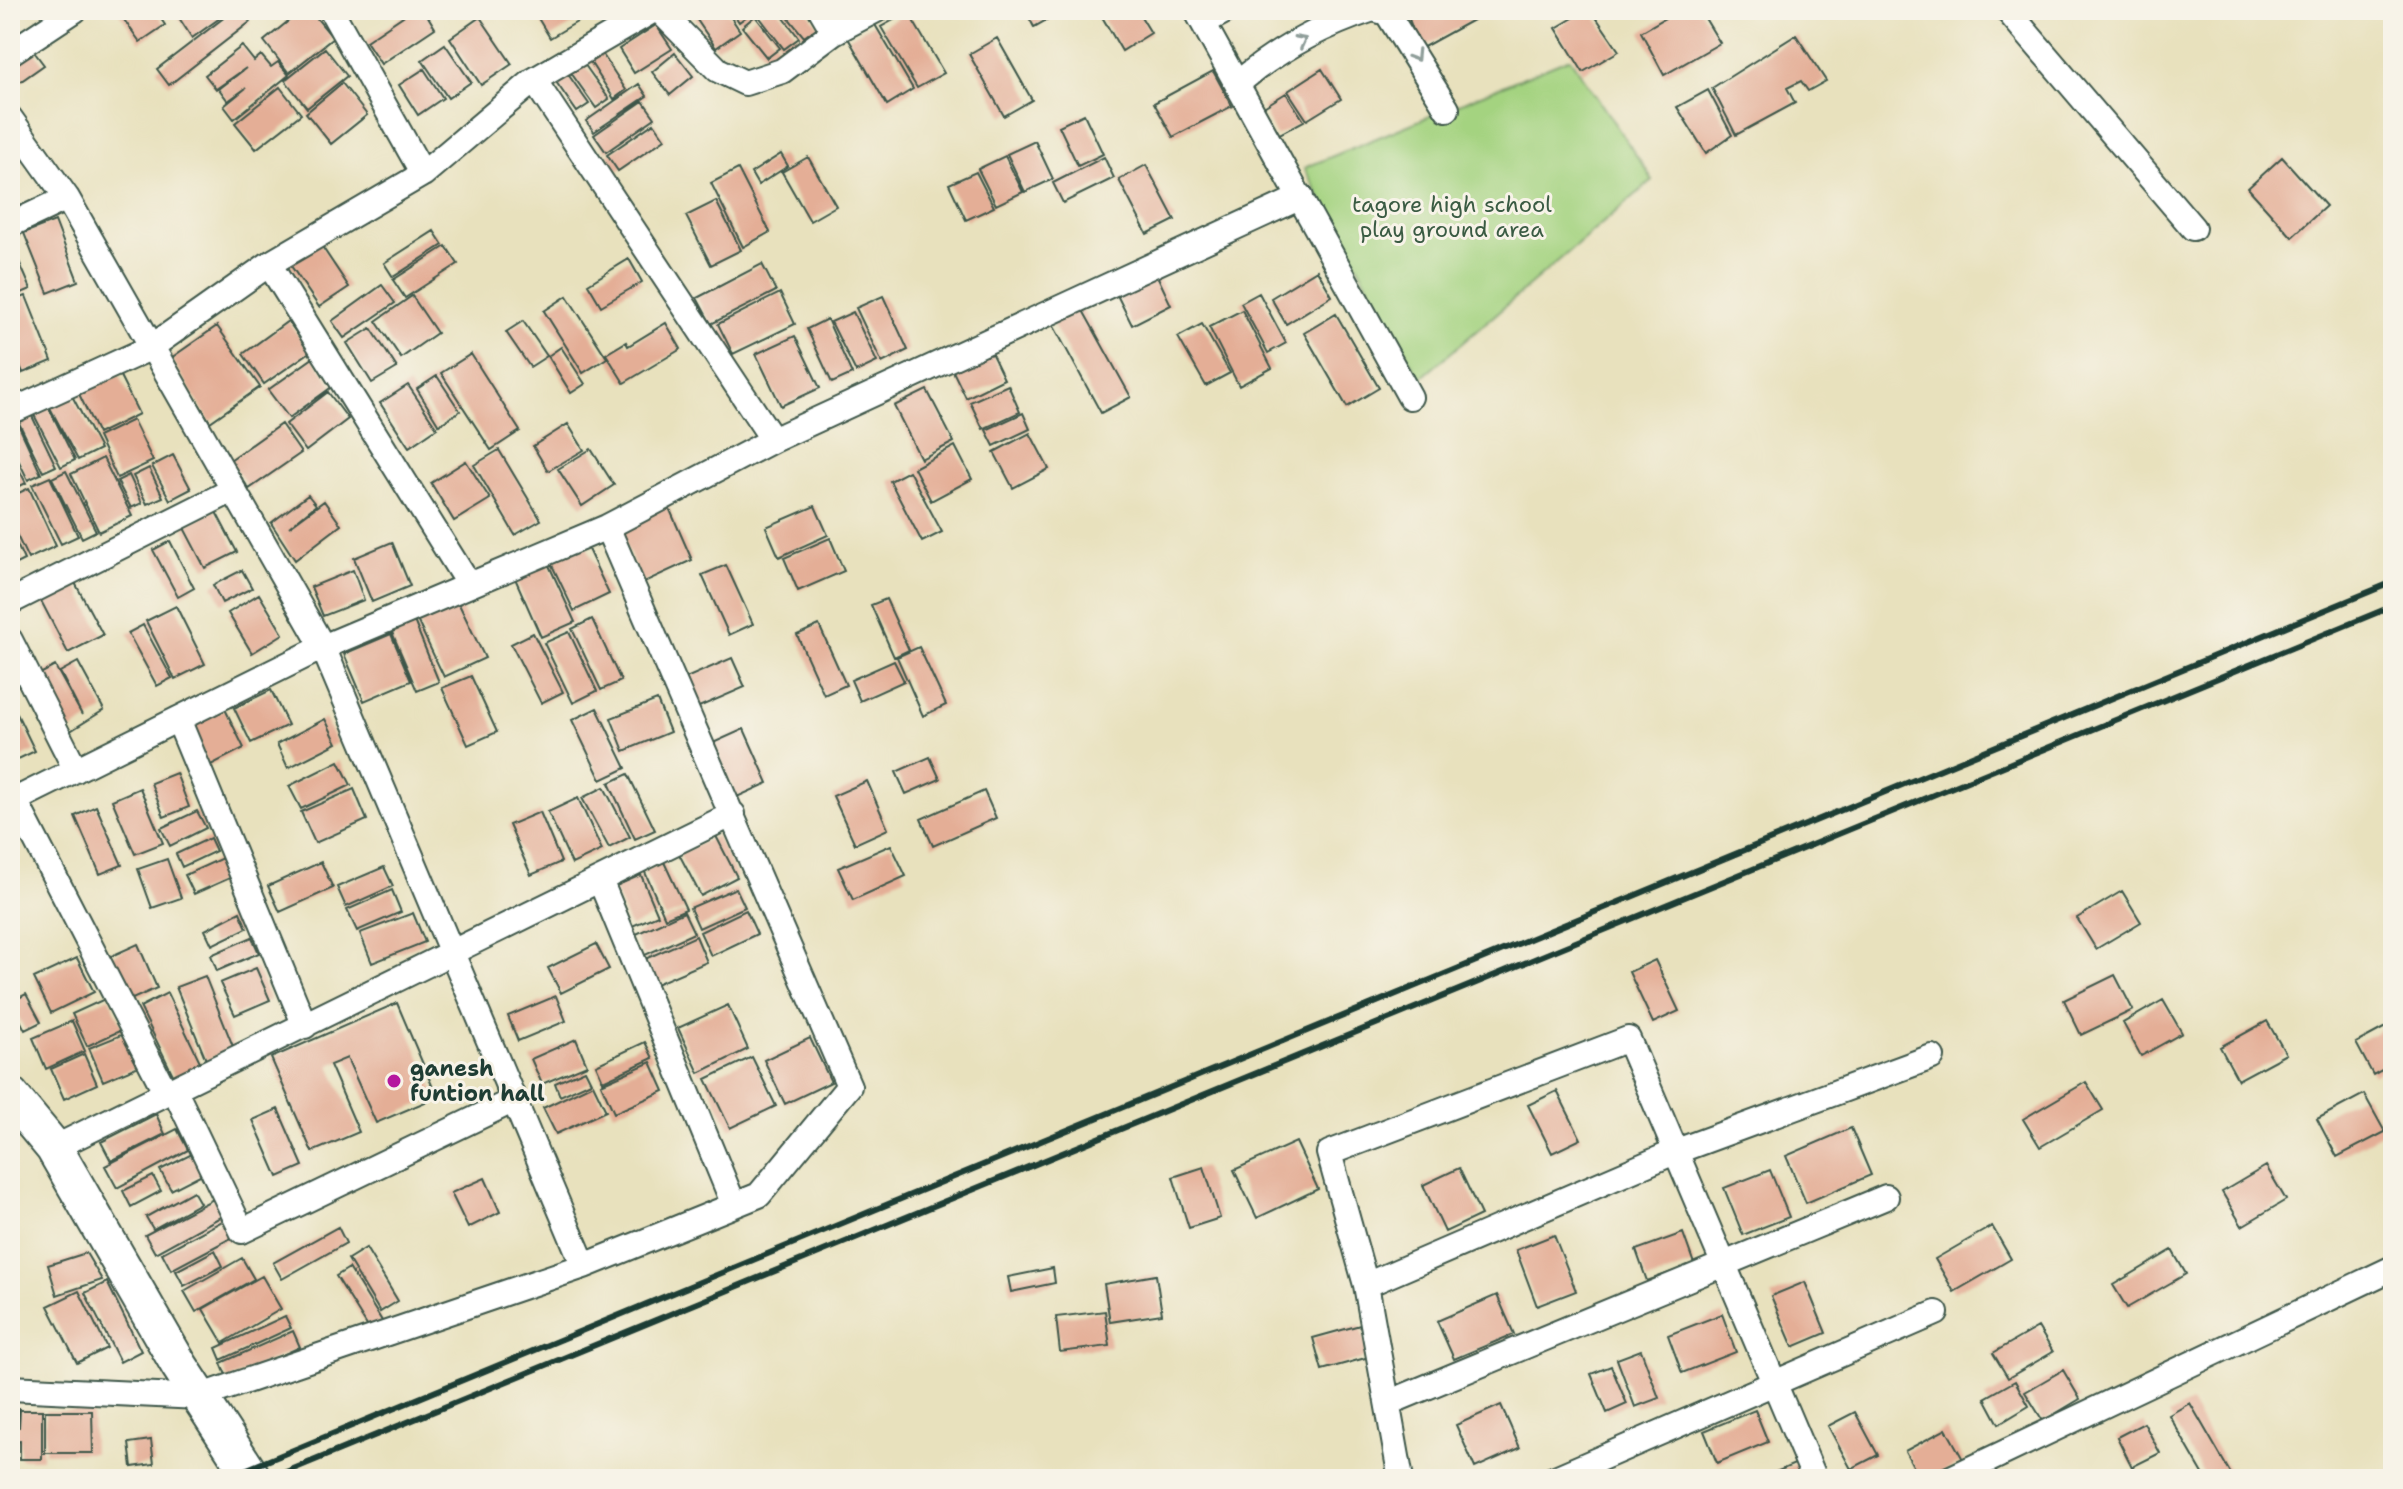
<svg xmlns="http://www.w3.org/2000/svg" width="2403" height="1489" viewBox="0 0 2403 1489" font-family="'Shantell Sans',sans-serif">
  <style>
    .green { fill: #a4d380; stroke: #62885a; stroke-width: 2 }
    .building { fill: #e4ae96 }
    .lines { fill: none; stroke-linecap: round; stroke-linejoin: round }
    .street-casing { stroke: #3d5649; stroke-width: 28 }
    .secondary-casing { stroke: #3d5649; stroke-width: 40 }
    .street { stroke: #fff; stroke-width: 24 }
    .secondary { stroke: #fff; stroke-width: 36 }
    .rail { stroke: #1f3d34; stroke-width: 6 }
    .oneway { stroke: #8f9e9a }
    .poi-dot { fill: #b5179e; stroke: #f7f3e8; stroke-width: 3 }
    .labels { text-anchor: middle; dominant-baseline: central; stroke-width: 6; stroke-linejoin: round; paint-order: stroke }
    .park-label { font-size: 22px; fill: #3a5b43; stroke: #f7f3e8 }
    .poi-label { font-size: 22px; font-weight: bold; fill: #1f3d34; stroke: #f7f3e8; text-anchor: start }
  </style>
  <rect width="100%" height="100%" fill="#f7f3e8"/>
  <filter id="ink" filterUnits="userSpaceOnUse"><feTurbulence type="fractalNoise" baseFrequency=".0125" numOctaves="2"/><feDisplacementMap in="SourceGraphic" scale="16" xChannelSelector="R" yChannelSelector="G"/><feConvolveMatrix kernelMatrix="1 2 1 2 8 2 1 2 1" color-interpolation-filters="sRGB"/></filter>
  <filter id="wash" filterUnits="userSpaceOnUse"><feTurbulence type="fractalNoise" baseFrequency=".006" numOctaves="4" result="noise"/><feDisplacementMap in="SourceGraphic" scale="32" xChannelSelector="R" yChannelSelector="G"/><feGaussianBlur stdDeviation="1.8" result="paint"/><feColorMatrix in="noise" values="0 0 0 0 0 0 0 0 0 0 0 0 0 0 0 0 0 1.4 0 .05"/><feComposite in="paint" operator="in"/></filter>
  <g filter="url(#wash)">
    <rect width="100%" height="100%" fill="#e8e1bd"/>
    <!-- green -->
    <path class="green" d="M1570,58L1653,180L1420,379L1304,168Z"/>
    <g id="blocks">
      <!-- building -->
      <path class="building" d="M117,10H155L165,25L140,42Z
        M174,10H231L192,38Z
        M234,10H241L250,22L169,85L157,69Z
        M302,10H310L333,38L289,73L264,41Z
        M412,10H424L435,28L381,64L366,41Z
        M533,10H597L550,38Z
        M707,10H726L740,31L716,48L695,17Z
        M731,10H755L739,22Z
        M764,10H778L799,38L784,49L758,15Z
        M782,10H806L819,26L804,37Z
        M1025,10H1064L1034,27Z
        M1098,10H1137L1151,33L1122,51Z
        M1426,10H1491L1420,49L1409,19Z
        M1587,10H1591L1619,51L1583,72L1556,28Z
        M1679,10H1700L1720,43L1664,75L1641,32Z
        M908,12L944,73L917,88L881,27Z
        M755,16L780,48L767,58L742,27Z
        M480,17L512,64L481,85L450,38Z
        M874,23L913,89L887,105L848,38Z
        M656,25L672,49L634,73L619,49Z
        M1796,35L1826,81L1808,91L1801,81L1787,88L1795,103L1736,135L1712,88Z
        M997,38L1032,100L1004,116L969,54Z
        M445,44L471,82L448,98L422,60Z
        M242,46L254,61L261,55L271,67L278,62L289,75L234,119L224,106L246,88L228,101L219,89L246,68L216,89L205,75Z
        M325,48L347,76L307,108L285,80Z
        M32,49L44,65L14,86L10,80V64Z
        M601,52L626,90L614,99L589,60Z
        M675,53L693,76L670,95L652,72Z
        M582,61L609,99L596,108L569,70Z
        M424,69L443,98L418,115L399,85Z
        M1322,69L1341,99L1307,120L1288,91Z
        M565,70L589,104L577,112L554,79Z
        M1213,71L1232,106L1173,137L1154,103Z
        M342,83L367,115L331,144L306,113Z
        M639,84L647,96L594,132L586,121Z
        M280,87L301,114L256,149L235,123Z
        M1708,90L1732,135L1706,153L1677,107Z
        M1286,93L1304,121L1276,136L1262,108Z
        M643,101L655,118L606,152L594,135Z
        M1084,114L1103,154L1078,166L1059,126Z
        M654,123L665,139L618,171L607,155Z
        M1035,141L1053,179L1025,192L1007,154Z
        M781,154L788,166L758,185L751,173Z
        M1005,156L1023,192L996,205L978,169Z
        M808,157L836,206L810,221L782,172Z
        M1104,157L1114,178L1063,203L1053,183Z
        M2282,157L2326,206L2292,237L2248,188Z
        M1146,165L1175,220L1147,234L1119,180Z
        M738,169L770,232L743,247L711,183Z
        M976,172L994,207L966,220L949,184Z
        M716,201L741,250L711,265L686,216Z
        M55,221L78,281L48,293L24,233Z
        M434,231L443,245L393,277L384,263Z
        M317,239L349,287L319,307L287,260Z
        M446,246L458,264L405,298L393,280Z
        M14,250L31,289L17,295L10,279V252Z
        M629,259L642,282L601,306L588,284Z
        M762,264L776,291L711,324L697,298Z
        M1317,270L1332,296L1286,324L1271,298Z
        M1155,271L1171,305L1132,325L1115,291Z
        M382,285L395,303L344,338L332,321Z
        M780,293L795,324L733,354L718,324Z
        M1259,293L1286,343L1268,353L1241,303Z
        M26,296L52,361L23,373L10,341V302Z
        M412,296L437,333L401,358L376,321Z
        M567,296L607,358L583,373L544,311Z
        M883,296L908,350L882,363L856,308Z
        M1080,305L1131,397L1101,413L1051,321Z
        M1242,310L1272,368L1239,386L1209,327Z
        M853,312L877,362L856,372L831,322Z
        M1336,314L1379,388L1347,407L1304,333Z
        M827,319L852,374L832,383L807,329Z
        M288,321L310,352L264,384L243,354Z
        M523,321L547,356L530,367L506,332Z
        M666,323L681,349L624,383L606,354L626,342L628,346Z
        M1202,324L1230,373L1206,386L1178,337Z
        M217,326L260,387L210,422L171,358Z
        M371,328L397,368L372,383L347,343Z
        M795,336L820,388L781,406L756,354Z
        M987,344L1004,379L966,398L949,363Z
        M561,347L585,384L571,393L548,356Z
        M10,348L21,374L10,379Z
        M471,354L520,431L491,450L441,373Z
        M313,358L333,386L289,418L268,390Z
        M119,374L139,414L98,434L79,394Z
        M437,376L460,411L439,425L417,389Z
        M408,385L437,428L409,447L380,403Z
        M1008,385L1020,412L983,429L970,402Z
        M927,390L954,442L921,459L894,406Z
        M70,392L100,449L78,460L48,404Z
        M328,392L348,419L306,451L286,424Z
        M48,406L75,460L61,467L33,413Z
        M1023,413L1030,429L994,446L986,430Z
        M31,414L56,466L43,472L18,421Z
        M133,420L153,461L117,478L98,437Z
        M18,424L41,474L28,480L10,443V428Z
        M281,424L301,453L249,489L230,460Z
        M568,424L584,450L548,471L533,446Z
        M1030,433L1049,469L1013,488L994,452Z
        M955,446L972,479L931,501L914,468Z
        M591,449L614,485L582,506L558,469Z
        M499,450L541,520L515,535L474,465Z
        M10,452L26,483L10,491Z
        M173,455L191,489L170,500L152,466Z
        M103,458L132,516L99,532L71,474Z
        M466,461L490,499L454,521L431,483Z
        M149,468L163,497L147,504L133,476Z
        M66,471L96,531L82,538L52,478Z
        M909,471L942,532L922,542L890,481Z
        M129,475L142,503L131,508L117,481Z
        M50,477L78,536L61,544L32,485Z
        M29,488L56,546L28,559L10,521V497Z
        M308,495L316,505L289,527L324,501L341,525L295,560L271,523Z
        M667,503L692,560L642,583L617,525Z
        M815,506L828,535L779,557L766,527Z
        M215,510L237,552L205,568L183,526Z
        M10,529L24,560L10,567Z
        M830,538L844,571L798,591L784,558Z
        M170,541L194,588L178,597L153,550Z
        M392,542L410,586L372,602L354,558Z
        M586,545L609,594L574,611L550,561Z
        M547,561L575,622L541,637L514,576Z
        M726,565L753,624L729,635L702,575Z
        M242,570L252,588L222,603L213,585Z
        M353,570L364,600L323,616L311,587Z
        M73,579L103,635L68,653L39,597Z
        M259,594L283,634L252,653L228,613Z
        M456,598L485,658L444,677L415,616Z
        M886,599L909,650L894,657L871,605Z
        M176,606L205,664L175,679L146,621Z
        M592,619L621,681L601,690L572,629Z
        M414,621L439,682L417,691L391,630Z
        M143,625L172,678L157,686L128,633Z
        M819,625L846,685L824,695L797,635Z
        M569,632L597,691L573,703L544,643Z
        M533,633L563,692L541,703L511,644Z
        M391,634L411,681L364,701L344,654Z
        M919,647L946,705L923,716L897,657Z
        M732,658L745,687L692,710L679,681Z
        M894,661L904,681L860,701L851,680Z
        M78,662L104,710L67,733L36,676L55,666L82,715L60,672Z
        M471,676L497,732L468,745L442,688Z
        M271,690L288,725L251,743L234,708Z
        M657,700L670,732L624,751L611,718Z
        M597,708L626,768L601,780L572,720Z
        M225,709L244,748L209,766L189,726Z
        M17,714L35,751L10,763V718Z
        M325,719L337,743L288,768L277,744Z
        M744,729L768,783L737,797L713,743Z
        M930,757L940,779L906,794L896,772Z
        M339,761L351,785L301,809L289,786Z
        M176,773L189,807L164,817L151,783Z
        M628,774L655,830L635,839L609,783Z
        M867,781L888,829L855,844L833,796Z
        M604,787L630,837L609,848L582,798Z
        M140,788L163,843L135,854L112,800Z
        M354,789L367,820L315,843L301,812Z
        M984,791L996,818L933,846L921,819Z
        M578,798L602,850L572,864L548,812Z
        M96,806L122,865L100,874L75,816Z
        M197,811L206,828L170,846L161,828Z
        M540,812L561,862L531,875L509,825Z
        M716,836L737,877L701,896L679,854Z
        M210,838L216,851L182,867L176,854Z
        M891,845L906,876L853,900L838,868Z
        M231,854L239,874L194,894L185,875Z
        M167,859L181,898L152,908L138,869Z
        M321,862L333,888L280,912L268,886Z
        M664,862L686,909L665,918L644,870Z
        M384,867L393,886L346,907L337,887Z
        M641,875L658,915L630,927L613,887Z
        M736,888L745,907L699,928L690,908Z
        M392,890L401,912L357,931L347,910Z
        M2122,891L2141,922L2096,949L2077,918Z
        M746,910L757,934L711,956L700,932Z
        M240,912L247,928L212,945L205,930Z
        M684,912L694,933L643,956L634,935Z
        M413,913L425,942L372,963L360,933Z
        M696,936L707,962L656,984L645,959Z
        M252,937L259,953L217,971L211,955Z
        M138,944L157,988L128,1001L109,957Z
        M596,944L609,969L561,993L548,968Z
        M77,958L94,992L51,1013L34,978Z
        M1655,960L1679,1011L1653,1023L1629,972Z
        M256,968L270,1000L235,1015L220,983Z
        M2115,975L2133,1010L2081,1035L2064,1000Z
        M205,976L234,1049L206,1060L176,987Z
        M167,993L205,1072L178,1085L140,1007Z
        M26,994L41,1022L25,1030L11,1002Z
        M556,996L566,1021L518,1041L508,1016Z
        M109,997L124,1029L87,1046L72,1014Z
        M2163,1000L2182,1033L2141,1056L2123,1023Z
        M397,1003L437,1097L376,1123L347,1058L330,1065L359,1132L312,1152L271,1058Z
        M728,1005L748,1049L699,1073L678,1028Z
        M72,1021L85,1051L46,1069L33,1038Z
        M2267,1021L2286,1054L2238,1080L2220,1047Z
        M2393,1023V1064L2373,1075L2356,1043Z
        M126,1033L139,1066L103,1081L89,1048Z
        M810,1038L831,1082L785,1104L764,1060Z
        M576,1039L587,1065L542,1084L531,1059Z
        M645,1042L653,1058L603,1081L596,1065Z
        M84,1054L97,1084L64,1099L51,1069Z
        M752,1057L776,1106L730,1128L706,1079Z
        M651,1062L664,1091L614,1113L601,1084Z
        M585,1070L591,1082L560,1096L555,1083Z
        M2086,1082L2103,1110L2040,1147L2023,1119Z
        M593,1084L606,1111L556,1134L543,1108Z
        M1557,1091L1581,1139L1552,1153L1528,1105Z
        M2364,1094L2385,1132L2337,1157L2317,1119Z
        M278,1109L303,1166L278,1177L253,1120Z
        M156,1114L165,1134L111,1161L101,1142Z
        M1851,1128L1871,1175L1806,1203L1786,1156Z
        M177,1129L188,1150L117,1188L105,1166Z
        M1296,1142L1318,1189L1257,1218L1234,1170Z
        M194,1153L204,1173L171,1190L160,1170Z
        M2266,1166L2286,1200L2242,1226L2222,1192Z
        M1204,1167L1220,1218L1189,1228L1173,1177Z
        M1459,1168L1481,1215L1445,1232L1423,1185Z
        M1770,1170L1789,1217L1743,1235L1724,1188Z
        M153,1176L161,1191L131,1207L123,1191Z
        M485,1178L500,1212L468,1228L451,1193Z
        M193,1191L200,1203L153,1229L146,1217Z
        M217,1197L226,1214L155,1253L145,1235Z
        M226,1219L235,1236L171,1270L162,1253Z
        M1992,1226L2011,1259L1954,1292L1935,1259Z
        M338,1227L346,1243L282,1279L273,1263Z
        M1683,1233L1694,1264L1647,1281L1636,1250Z
        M1554,1235L1576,1291L1537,1306L1516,1250Z
        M366,1248L398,1301L380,1312L348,1259Z
        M215,1250L223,1266L184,1286L176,1271Z
        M2172,1250L2186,1274L2127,1308L2113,1285Z
        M86,1253L102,1280L57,1295L48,1265Z
        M242,1258L254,1279L196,1312L184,1291Z
        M349,1268L382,1321L369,1329L336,1276Z
        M1053,1268L1055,1283L1011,1292L1008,1277Z
        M1156,1275L1162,1314L1110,1322L1104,1284Z
        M262,1276L281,1309L223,1343L203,1309Z
        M107,1282L141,1351L120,1362L85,1293Z
        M1805,1282L1826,1333L1793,1347L1771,1296Z
        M79,1291L107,1348L77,1363L48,1306Z
        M1497,1295L1514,1334L1454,1359L1437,1321Z
        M1105,1311L1110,1346L1060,1352L1056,1317Z
        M1722,1314L1736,1352L1682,1373L1668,1335Z
        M285,1316L291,1328L221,1360L216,1348Z
        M1360,1325L1369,1357L1322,1370L1313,1338Z
        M2038,1327L2053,1352L2008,1378L1993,1353Z
        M293,1331L300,1347L228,1380L221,1363Z
        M1641,1350L1659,1398L1635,1407L1617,1359Z
        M1611,1366L1627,1404L1607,1413L1591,1374Z
        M2063,1370L2080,1399L2043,1421L2025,1392Z
        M2015,1381L2029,1406L1999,1424L1985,1398Z
        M2190,1403L2231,1474L2222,1479H2206L2169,1415Z
        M1501,1405L1520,1448L1475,1468L1456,1425Z
        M10,1408H19V1428L20,1410H42V1459H20V1441L10,1442Z
        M1755,1410L1768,1442L1717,1463L1704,1431Z
        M45,1411H92L93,1453H45Z
        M1855,1412L1878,1455L1851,1469L1828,1426Z
        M2144,1423L2160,1453L2132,1467L2117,1437Z
        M1946,1429L1964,1461L1931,1479H1920L1905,1451Z
        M151,1440L154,1464L132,1467L129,1443Z
        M1804,1460L1812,1479H1773L1771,1474Z"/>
    </g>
  </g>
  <g filter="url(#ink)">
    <use href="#blocks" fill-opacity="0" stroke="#3d5649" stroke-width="2"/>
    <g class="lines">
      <defs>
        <path id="street" d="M659,10L718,70L745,83L782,71L834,32L876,10
          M821,10L834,32
          M1196,10L1410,397
          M1377,10L1387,13L1447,109
          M2007,10L2193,228
          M1205,22L1227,10
          M10,53L75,10
          M534,80L654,10
          M1238,83C1277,50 1322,26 1370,10
          M10,118L67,198L323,647L584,1266
          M10,225L67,198
          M269,264L469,585
          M10,412L150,348L269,264L423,174L331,10
          M773,440L1301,197
          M10,602L233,490
          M10,640L76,770
          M178,719L305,1026
          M600,880L734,1205
          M174,1089L242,1231L514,1100
          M166,1093L15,800L323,647L607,527L773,440L534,80L423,174
          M54,1148L733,814
          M1366,1285L1329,1153L1628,1039L1815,1479
          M10,1388L199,1397L584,1266L759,1195L849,1086L607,527
          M1388,1403L1886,1197
          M1401,1479L1366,1285L1677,1151L1932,1057
          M1553,1479L1936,1313
          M1949,1479L2393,1268"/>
        <path id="secondary" d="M10,1095L54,1148L179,1365L253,1479"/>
      </defs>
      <!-- street casing -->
      <use href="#street" class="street-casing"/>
      <!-- secondary casing -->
      <use href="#secondary" class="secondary-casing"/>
      <!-- street -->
      <use href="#street" class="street"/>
      <!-- secondary -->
      <use href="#secondary" class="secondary"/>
      <!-- rail -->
      <path class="rail" d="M223,1479L2393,582
        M269,1479L2393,606"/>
    </g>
    <!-- one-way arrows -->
    <defs><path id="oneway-chevron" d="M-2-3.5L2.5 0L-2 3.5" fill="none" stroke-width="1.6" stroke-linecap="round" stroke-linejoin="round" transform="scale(2)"/></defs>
    <g class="oneway">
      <use href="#oneway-chevron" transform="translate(1301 41) rotate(-28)"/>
      <use href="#oneway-chevron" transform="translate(1415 56) rotate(58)"/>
    </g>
  </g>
  <!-- markers -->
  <circle class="poi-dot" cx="394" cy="1081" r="8"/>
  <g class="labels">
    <!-- park labels -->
    <g class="park-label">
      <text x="1452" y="204">tagore high school<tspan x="1452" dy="25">play ground area</tspan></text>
    </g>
    <!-- poi labels -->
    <g class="poi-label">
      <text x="410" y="1068">ganesh<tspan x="410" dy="25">funtion hall</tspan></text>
    </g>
  </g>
  <!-- margin -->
  <rect width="2403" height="1489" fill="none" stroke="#f7f3e8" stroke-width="40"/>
</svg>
